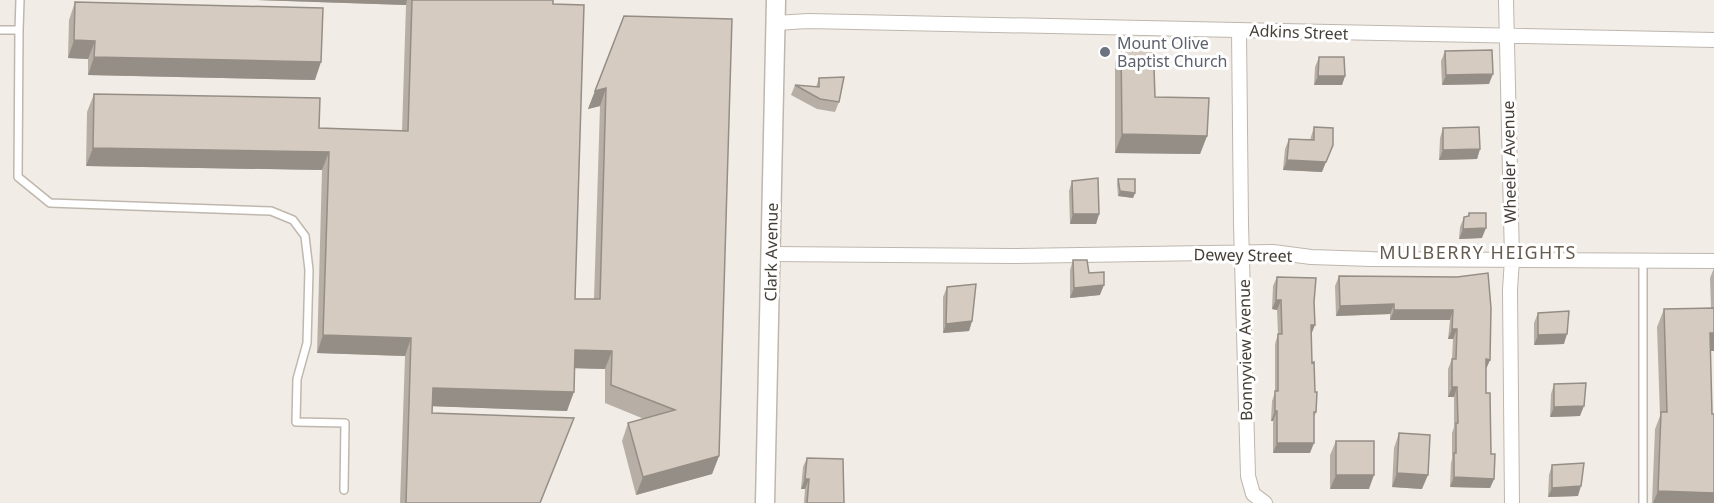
<svg xmlns="http://www.w3.org/2000/svg" width="1714" height="503" viewBox="0 0 1714 503" font-family="'Noto Sans',sans-serif">
  <style>
    .lines { fill: none; stroke-linecap: round; stroke-linejoin: round }
    .service-casing { stroke: #bfb7ad; stroke-width: 10 }
    .minor-casing { stroke: #bfb7ad; stroke-width: 16 }
    .tertiary-casing { stroke: #bfb7ad; stroke-width: 21 }
    .service { stroke: #fff; stroke-width: 7 }
    .minor { stroke: #fff; stroke-width: 14 }
    .tertiary { stroke: #fff; stroke-width: 18 }
    .wall { fill: #b7afa5 }
    .shaded-wall { fill: #958e86 }
    .building { fill: #d5cbc0; stroke: #958e86; stroke-width: 1.5 }
    .worship-dot { fill: #6b7280; stroke: #fff; stroke-width: 2 }
    .labels { text-anchor: middle; dominant-baseline: central; stroke-width: 6; stroke-linejoin: round; paint-order: stroke }
    .street-label { font-size: 16px; fill: #443e36; stroke: #fff }
    .worship-label { font-size: 16px; fill: #5b616d; stroke: #fff; text-anchor: start }
    .neighbourhood-label { font-size: 18px; letter-spacing: 1.5px; fill: #655b4e; stroke: #fff }
  </style>
  <rect width="100%" height="100%" fill="#f1ede6"/>
  <g class="lines">
    <defs>
      <path id="service" d="M0,30H19L20,0
        M19,30L18,177L50,203L271,211L293,220L305,236L309,270L307,343L297,379L296,422L345,423L344,490
        M1643,503V260"/>
      <path id="minor" d="M1506,0L1512,259L1510,290L1512,503
        M776,23L808,21L1714,40
        M1239,30L1241,224L1248,476L1253,494L1265,503
        M771,254L1011,256L1273,252L1311,257L1371,259L1714,261"/>
      <path id="tertiary" d="M765,503L776,0"/>
    </defs>
    <!-- service casing -->
    <use href="#service" class="service-casing"/>
    <!-- minor casing -->
    <use href="#minor" class="minor-casing"/>
    <!-- tertiary casing -->
    <use href="#tertiary" class="tertiary-casing"/>
    <!-- service -->
    <use href="#service" class="service"/>
    <!-- minor -->
    <use href="#minor" class="minor"/>
    <!-- tertiary -->
    <use href="#tertiary" class="tertiary"/>
  </g>
  <!-- wall -->
  <path class="wall" d="M257,0H553L575,299H594L600,106L588,109L624,16L719,456L712,474L636,495L622,441L628,423L644,419L605,403V369L574,368L567,411L432,406V413L541,503H400L405,356L317,353L322,170L86,166L87,112L94,94L319,128L402,131L406,5Z
    M75,2L315,80L88,75V59L68,58L69,20Z
    M1121,45L1155,97L1207,136L1200,154L1115,153V63Z
    M1445,51L1489,84L1442,85L1441,61Z
    M1319,57L1345,76L1342,85H1314L1315,67Z
    M819,78L839,102L835,112L817,109L791,95L795,85L816,87Z
    M1314,127L1322,172L1283,170L1285,149L1289,139L1310,140Z
    M1443,128L1480,149L1477,159L1439,160L1440,138Z
    M1118,179L1135,193L1133,198L1118,196L1117,184Z
    M1072,181L1099,214L1096,224H1070L1069,191Z
    M1469,213L1482,238L1459,239L1460,227L1464,217L1468,216Z
    M1073,260L1089,273L1100,295L1070,298V270Z
    M1714,268V351H1710L1714,503H1652L1655,429L1660,416L1657,327L1664,309L1711,308L1710,278Z
    M1339,276L1457,277L1490,360L1486,369V393L1491,454L1494,479L1490,488L1450,487L1451,463L1452,459V433L1454,427V397H1448V369L1452,359L1453,339H1448L1450,320H1390V314L1336,316L1335,286Z
    M1277,277L1314,302L1311,335L1312,363L1316,412L1314,418L1310,453H1273V421H1271L1272,401L1275,392V344L1278,334L1277,310L1272,309L1273,286Z
    M947,287L972,321L969,331L943,333V297Z
    M1538,313L1564,344L1534,345V323Z
    M1554,384L1580,416L1550,417L1551,394Z
    M1399,433L1422,489L1392,487L1394,448Z
    M1336,441L1369,489H1330V455Z
    M807,458L844,503H804L805,489H801L803,467Z
    M1552,465L1578,496L1548,497L1549,475Z"/>
  <!-- shaded-wall -->
  <path class="shaded-wall" d="M257,0H407L406,5Z
    M74,40L95,41L88,59L68,58Z
    M94,57L321,62L315,80L88,75Z
    M1493,74L1489,84L1442,85L1446,75Z
    M1318,76H1345L1342,85H1314Z
    M606,88L600,106L588,109L595,91Z
    M1122,134L1207,136L1200,154L1115,153Z
    M1333,145L1322,172L1283,170L1287,160Z
    M93,148L329,152L322,170L86,166Z
    M1480,149L1477,159L1439,160L1443,150Z
    M1120,191L1135,193L1133,198L1118,196Z
    M1073,214H1099L1096,224H1070Z
    M1486,228L1482,238L1459,239L1463,229Z
    M1104,285L1100,295L1070,298L1074,288Z
    M1276,300H1281L1277,310L1272,309Z
    M1394,304L1390,314L1336,316L1340,306Z
    M1394,310H1453L1450,320H1390Z
    M972,321L969,331L943,333L946,324Z
    M1311,325H1315L1311,335Z
    M1452,329H1457L1453,339H1448Z
    M1710,333H1714V351H1703Z
    M1567,334L1564,344L1534,345L1538,335Z
    M323,335L411,338L405,356L317,353Z
    M575,350L612,351L605,369L568,368Z
    M1486,359L1490,360L1486,369Z
    M1452,387H1457L1454,397H1448Z
    M433,388L574,392L567,411L426,406Z
    M1584,406L1580,416L1550,417L1554,407Z
    M1275,411H1277L1273,421H1271Z
    M1277,443H1314L1310,453H1273Z
    M719,456L712,474L636,495L643,477Z
    M1397,473L1428,475L1422,489L1392,487Z
    M1336,475H1374L1369,489H1330Z
    M1454,477L1494,479L1490,488L1450,487Z
    M805,479H809L805,489H801Z
    M1581,486L1578,496L1548,497L1552,488Z
    M1658,491L1714,493V503H1653Z"/>
  <!-- building -->
  <path class="building" d="M412,0H553V4L584,5L575,299H600L606,88L595,91L624,16L732,19L719,456L643,477L628,423L675,410L611,385L612,351L575,350L574,392L433,388L432,413L574,418L540,503H406L411,338L323,335L329,152L93,148L94,94L320,98L319,128L408,131Z
    M75,2L323,8L321,62L94,57L95,41L74,40Z
    M1153,39L1155,97L1209,98L1207,136L1122,134L1121,45Z
    M1492,50L1493,74L1446,75L1445,51Z
    M1319,57H1344L1345,76H1318Z
    M844,77L839,102L820,99L795,85L819,87V78Z
    M1314,127L1333,128V145L1326,162L1287,160L1289,139L1314,140Z
    M1479,127L1480,149L1443,150V128Z
    M1098,178L1099,214H1073L1072,181Z
    M1118,179H1135V193L1120,191Z
    M1469,213H1486V228L1463,229L1464,217L1469,216Z
    M1073,260H1087L1089,273L1104,272V285L1074,288Z
    M1488,273L1491,308L1490,360L1486,359V393H1490L1491,454H1495L1494,479L1454,477V453H1456V423H1458L1457,387H1452V359H1456L1457,329H1452L1453,310H1394V304L1340,306L1339,276L1457,277Z
    M1277,277L1316,278L1314,302L1315,325H1311L1312,363L1314,362L1315,392H1317L1316,412H1314V443H1277V411H1275V391H1278V334H1282L1281,300H1276Z
    M976,284L972,321L946,324L947,287Z
    M1714,308V333H1710L1712,414H1714V493L1658,491L1661,412H1667L1664,309Z
    M1569,311L1567,334L1538,335V313Z
    M1586,383L1584,406L1554,407V384Z
    M1399,433L1430,435L1428,475L1397,473Z
    M1336,441H1374V475H1336Z
    M807,458L843,459L844,503H807L809,479H805Z
    M1584,463L1581,486L1552,488V465Z"/>
  <!-- markers -->
  <circle class="worship-dot" cx="1105" cy="52" r="6"/>
  <g class="labels">
    <!-- street labels -->
    <g class="street-label">
      <text transform="translate(1299 32) rotate(2)">Adkins Street</text>
      <text transform="translate(1509 162) rotate(-91)">Wheeler Avenue</text>
      <text transform="translate(771 252) rotate(-89)">Clark Avenue</text>
      <text transform="translate(1243 255) rotate(1)">Dewey Street</text>
      <text transform="translate(1245 350) rotate(-91)">Bonnyview Avenue</text>
    </g>
    <!-- worship labels -->
    <g class="worship-label">
      <text x="1117" y="43">Mount Olive<tspan x="1117" dy="18">Baptist Church</tspan></text>
    </g>
    <!-- neighbourhood labels -->
    <g class="neighbourhood-label">
      <text x="1478" y="252">MULBERRY HEIGHTS</text>
    </g>
  </g>
</svg>
